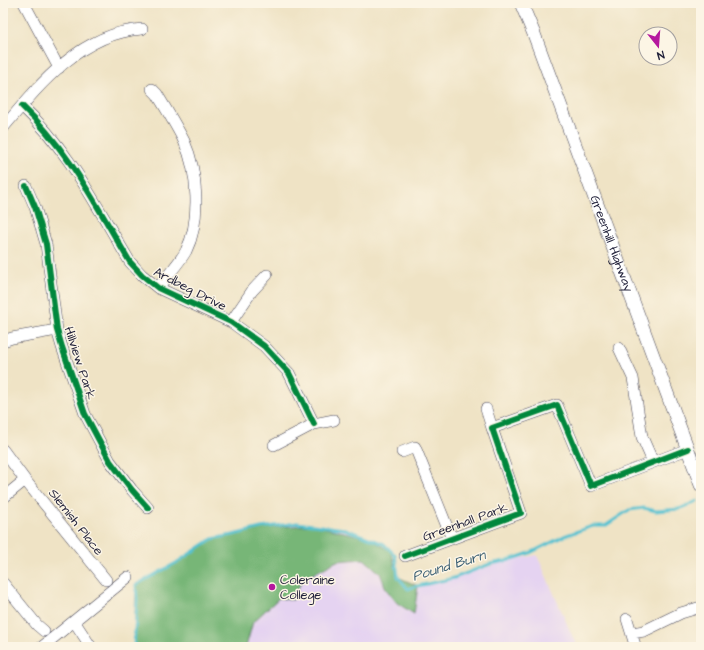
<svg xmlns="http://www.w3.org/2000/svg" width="704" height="650" viewBox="0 0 704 650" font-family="'Architects Daughter',sans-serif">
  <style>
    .built { fill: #e5d3f1 }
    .forest { fill: #77b677; stroke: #4c6c59 }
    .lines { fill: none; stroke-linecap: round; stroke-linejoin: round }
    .stream { stroke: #57c2d1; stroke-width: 3 }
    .minor-casing { stroke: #413f50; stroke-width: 12 }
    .major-casing { stroke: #413f50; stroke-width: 14 }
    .minor { stroke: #fff; stroke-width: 11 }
    .major { stroke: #fff; stroke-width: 13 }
    .cycleway-casing { stroke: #fcf5e5; stroke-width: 8 }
    .cycleway { stroke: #00873e; stroke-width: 6 }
    .poi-dot { fill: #b5179e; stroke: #fcf5e5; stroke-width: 1.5 }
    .labels { text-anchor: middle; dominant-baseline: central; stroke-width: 3; stroke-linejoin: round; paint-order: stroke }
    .street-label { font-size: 13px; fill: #22223b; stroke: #fcf5e5 }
    .poi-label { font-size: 13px; fill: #22223b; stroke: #fcf5e5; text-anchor: start }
    .water-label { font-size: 14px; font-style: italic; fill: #355a70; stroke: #fcf5e5 }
  </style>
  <rect width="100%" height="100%" fill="#fcf5e5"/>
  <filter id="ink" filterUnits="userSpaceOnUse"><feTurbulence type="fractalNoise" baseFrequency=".025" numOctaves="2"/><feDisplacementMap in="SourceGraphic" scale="8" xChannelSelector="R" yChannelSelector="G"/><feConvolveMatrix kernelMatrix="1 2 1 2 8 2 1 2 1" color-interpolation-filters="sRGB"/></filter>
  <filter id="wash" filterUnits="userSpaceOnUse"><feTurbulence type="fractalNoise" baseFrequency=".012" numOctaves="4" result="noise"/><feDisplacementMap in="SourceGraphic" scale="16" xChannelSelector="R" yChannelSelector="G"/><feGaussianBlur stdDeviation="0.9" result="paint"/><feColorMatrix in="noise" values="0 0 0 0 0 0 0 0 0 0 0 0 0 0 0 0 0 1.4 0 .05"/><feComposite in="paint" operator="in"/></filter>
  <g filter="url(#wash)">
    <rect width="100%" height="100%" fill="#efe3c5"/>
    <!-- built -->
    <path class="built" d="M297,523L345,529L391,551L398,577L410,589L454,578L506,561L537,555L577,647H134L137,599L136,585L176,563L212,539L261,528Z"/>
    <!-- forest -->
    <path class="forest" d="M313,525L369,538L391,551L398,577L418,586L414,614L397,603L386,589L380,573L364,559L337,561L302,580L293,600L279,598L253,622L246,647H134L136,585L176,563L212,539L261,528Z"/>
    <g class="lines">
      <!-- stream -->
      <path class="stream" d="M134,647L137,599L136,585L176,563L212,539L233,535L261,528L297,523L345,529L384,544L395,555L398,577L408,589L413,587L454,578L490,564L506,561L530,553L564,536L581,530L593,526H605L629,510L644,508L656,511L679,509L697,501"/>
    </g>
  </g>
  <g filter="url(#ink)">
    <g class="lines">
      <defs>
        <path id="minor" d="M24,3L59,68
          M152,89L157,94C166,109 176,125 184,141C198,172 201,221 186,251C180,262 166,277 158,288
          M22,106C70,151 96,206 130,262L142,275L158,288L231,322L264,346L289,373L314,424
          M3,128C39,85 81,33 142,29
          M26,186L35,207L46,244L57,330L62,347L85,414L110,461L132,490L148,508
          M231,322L252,291L267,275
          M3,341L12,338L57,330
          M619,348L633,378L642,437L653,462
          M486,409L492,428
          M274,445L314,424L334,420
          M3,450L25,480L106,580
          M402,452L415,447L452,539
          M3,498L25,480
          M405,556L521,513L492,428L557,405L591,486L688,449
          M3,583L37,625L44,631
          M627,619L635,645
          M74,621L91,647
          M632,633L644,631L681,613L701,607
          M42,647L128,577"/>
        <g id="major">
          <path id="s1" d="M521,3L534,34L701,485"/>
        </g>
      </defs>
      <!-- minor casing -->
      <use href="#minor" class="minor-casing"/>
      <!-- major casing -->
      <use href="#major" class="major-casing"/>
      <!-- minor -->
      <use href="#minor" class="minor"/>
      <!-- major -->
      <use href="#major" class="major"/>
      <defs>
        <path id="cycleway" d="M22,106C70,151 96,206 130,262L142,275L158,288L231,322L264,346L289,373L314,424
          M26,186L35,207L46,244L57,330L62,347L85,414L110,461L132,490L148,508
          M405,556L521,513L492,428L557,405L591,486L688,449"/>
      </defs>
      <!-- cycleway casing -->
      <use href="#cycleway" class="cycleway-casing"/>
      <!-- cycleway -->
      <use href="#cycleway" class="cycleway"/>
    </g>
  </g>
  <!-- markers -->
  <circle class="poi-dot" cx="272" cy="587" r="4"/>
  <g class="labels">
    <!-- street labels -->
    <g class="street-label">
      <text stroke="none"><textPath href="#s1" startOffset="257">Greenhill Highway</textPath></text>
      <text transform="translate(190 289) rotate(27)">Ardbeg Drive</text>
      <text transform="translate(80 363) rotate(72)">Hillview Park</text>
      <text transform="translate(76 522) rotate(52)">Slemish Place</text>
      <text transform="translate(465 522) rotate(-20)">Greenhall Park</text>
    </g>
    <!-- poi labels -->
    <g class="poi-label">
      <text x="280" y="580">Coleraine<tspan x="280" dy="15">College</tspan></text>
    </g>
    <!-- water labels -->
    <g class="water-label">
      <text transform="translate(449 566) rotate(-17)">Pound Burn</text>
    </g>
  </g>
  <!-- margin -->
  <rect width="704" height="650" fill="none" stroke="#fcf5e5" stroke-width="16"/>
  <!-- north arrow -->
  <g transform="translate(658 46) rotate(163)"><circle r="19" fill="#fcf5e5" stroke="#a5a1a1"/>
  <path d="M0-3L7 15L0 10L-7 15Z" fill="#b5179e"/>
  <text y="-6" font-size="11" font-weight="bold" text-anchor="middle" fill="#22223b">N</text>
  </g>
</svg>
